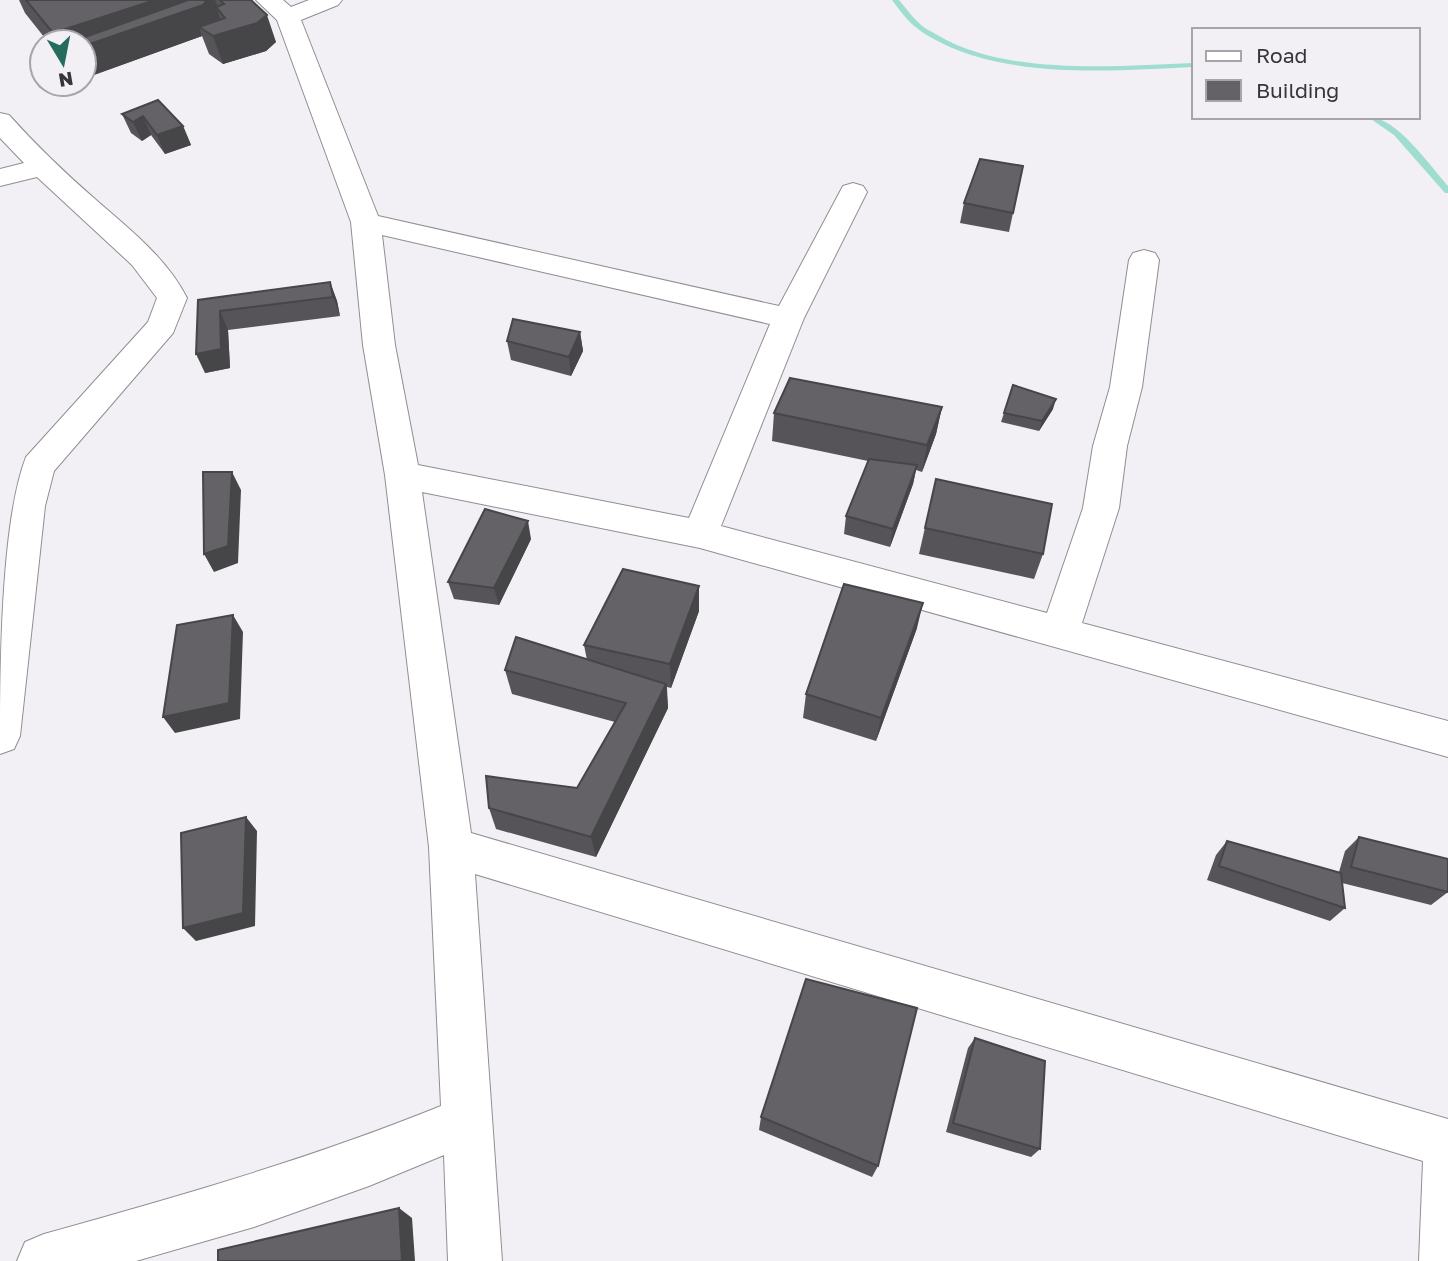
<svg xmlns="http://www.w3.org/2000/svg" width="1448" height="1261" viewBox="0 0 1448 1261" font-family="'Golos Text',sans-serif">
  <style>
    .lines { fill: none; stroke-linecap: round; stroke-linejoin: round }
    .stream { fill: #9eddcf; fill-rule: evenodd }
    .minor-casing { stroke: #908e93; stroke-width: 2 }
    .minor { fill: #fff; fill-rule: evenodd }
    .wall { fill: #565459 }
    .shaded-wall { fill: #464548 }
    .building { fill: #646267; stroke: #464548; stroke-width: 2 }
  </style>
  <rect width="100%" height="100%" fill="#f2eff5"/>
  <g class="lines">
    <!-- stream -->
    <path class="stream" d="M892,0H899C906,8 912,17 920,24C925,29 933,32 939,36C1008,76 1116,66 1194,63V67C1110,71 1005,80 930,37C926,34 921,32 917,28C907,21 899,9 892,0Z
      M1368,117C1397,117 1429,165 1448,186V193H1445L1394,135Z"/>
    <defs>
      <path id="minor" d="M256,0H283L291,7L309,0H342L338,5L301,20L378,216L779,306L843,186L853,183L863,186L867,192L804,318L721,526L1047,613L1083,508L1093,446L1110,387L1129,260L1133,253L1144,250L1155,253L1159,260L1142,387L1127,446L1119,508L1082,623L1448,721V757L700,548L422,492L471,833L1448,1119V1261H1419L1423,1161L475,874L502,1261H448L444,1155L369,1186L254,1227L136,1261H17L25,1242L44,1234C180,1196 310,1159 441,1106L429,847L385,475L363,345L351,222L277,20ZM382,235L770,324L689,518L418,465L395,345Z
        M0,113L9,115C36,145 65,173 95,199C129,229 166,257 187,298L173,333L54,471L45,506L20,736L14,749L0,754C0,676 0,524 26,457L148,322L157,298L132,265L37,177L0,186V169L24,163L0,138Z"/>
    </defs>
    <!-- minor casing -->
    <use href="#minor" class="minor-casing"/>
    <!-- minor -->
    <use href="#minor" class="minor"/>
  </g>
  <!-- wall -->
  <path class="wall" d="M19,0H251L276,42L266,51L223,64L209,54L202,36L91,76L84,64V42H48L25,13Z
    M158,100L183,126L191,145L165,154L151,135L142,141L131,133L122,114Z
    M1023,166L1009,232L960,223L964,203Z
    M330,282L337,301L340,316L228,330L230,368L205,373L198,300Z
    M580,332L583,351L571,376L511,360L507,341Z
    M942,407L936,434L922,472L916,470L913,484L890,547L844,534L846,516L868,461L772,441L774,413Z
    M1053,409L1039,431L1001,422L1004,413Z
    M936,479L1043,554L1034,579L919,554Z
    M531,539L499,605L454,599L448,582Z
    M699,611L671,688L667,687L668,708L596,857L496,829L489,808L577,788L615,722L512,694L505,670L587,660L584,645Z
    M917,628L876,741L803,718L806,694Z
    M1359,837L1448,859V892L1431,905L1342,883L1345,908L1330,921L1207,880L1216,855L1227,841L1339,872L1345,851Z
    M975,1038L1040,1149L1031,1157L946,1132L968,1048Z
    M761,1117L878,1166L872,1177L759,1130Z"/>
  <!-- shaded-wall -->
  <path class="shaded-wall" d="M155,0H215L219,10L216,7L221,21L199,27L202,36L91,76L84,59V42H57L53,33Z
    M267,15L276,42L266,51L223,64L213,36Z
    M143,116L151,135L142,141L133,122Z
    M183,126L191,145L165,154L157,135Z
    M330,282L337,301L340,316L333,297Z
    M220,311L228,330L230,368L205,373L196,354Z
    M580,332L583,351L571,376L569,357Z
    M1056,399L1053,409L1039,431L1042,421Z
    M942,407L936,434L922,472L927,445Z
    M917,465L913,484L890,547L893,529Z
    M232,472L241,490L238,563L214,572L204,554Z
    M528,521L531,539L499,605L494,588Z
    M699,586V611L671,688L670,664Z
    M923,603L917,628L876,741L881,718Z
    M233,615L243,632L240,719L175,733L163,717Z
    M666,684L668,708L596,857L591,837Z
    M246,817L257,831L255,926L196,941L183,928Z
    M399,1208L412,1218L415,1261H402Z"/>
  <!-- building -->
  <path class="building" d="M26,0H155L53,33Z
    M188,0H207L203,5L84,46V42H75L74,41Z
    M220,0H251L267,15L257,23L213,36L199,27L225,18L216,7L224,4Z
    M158,100L183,126L157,135L143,116L133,122L122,114Z
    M980,159L1023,166L1013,213L964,203Z
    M330,282L333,297L220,311L221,349L196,354L198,300Z
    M513,319L580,332L569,357L507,341Z
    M790,378L942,407L927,445L774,413Z
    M1013,385L1056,399L1042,421L1004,413Z
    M869,459L917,465L893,529L846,516Z
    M203,472H232L228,546L204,554Z
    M936,479L1052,504L1043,554L925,528Z
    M485,509L528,521L494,588L448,582Z
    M623,569L699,586L670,664L584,645Z
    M844,584L923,603L881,718L806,694Z
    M233,615L229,703L163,717L177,625Z
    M516,637L666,684L591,837L489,808L486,776L577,788L626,703L505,670Z
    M246,817L243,913L183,928L181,833Z
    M1359,837L1448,859V892L1351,867Z
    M1227,841L1341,873L1345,908L1219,866Z
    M806,979L917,1008L878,1166L761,1117Z
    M975,1038L1045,1061L1040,1149L953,1123Z
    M399,1208L402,1261H218V1250Z"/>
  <!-- legend -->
  <rect x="1192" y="28" width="228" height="91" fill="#f2eff5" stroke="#a7a5a9" stroke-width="2"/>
  <rect x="1206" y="51" width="35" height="10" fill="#ffffff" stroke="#a7a5a9" stroke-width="2"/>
  <text x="1256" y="63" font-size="21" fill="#363537">Road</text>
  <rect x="1206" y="80" width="35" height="21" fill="#646267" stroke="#a7a5a9" stroke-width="2"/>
  <text x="1256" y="98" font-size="21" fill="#363537">Building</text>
  <!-- north arrow -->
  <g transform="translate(63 63) rotate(170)"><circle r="33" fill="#f2eff5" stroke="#a7a5a9" stroke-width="2"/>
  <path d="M0-5L12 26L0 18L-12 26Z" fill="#256b5e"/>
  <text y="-10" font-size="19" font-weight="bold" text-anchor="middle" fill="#363537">N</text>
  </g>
</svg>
